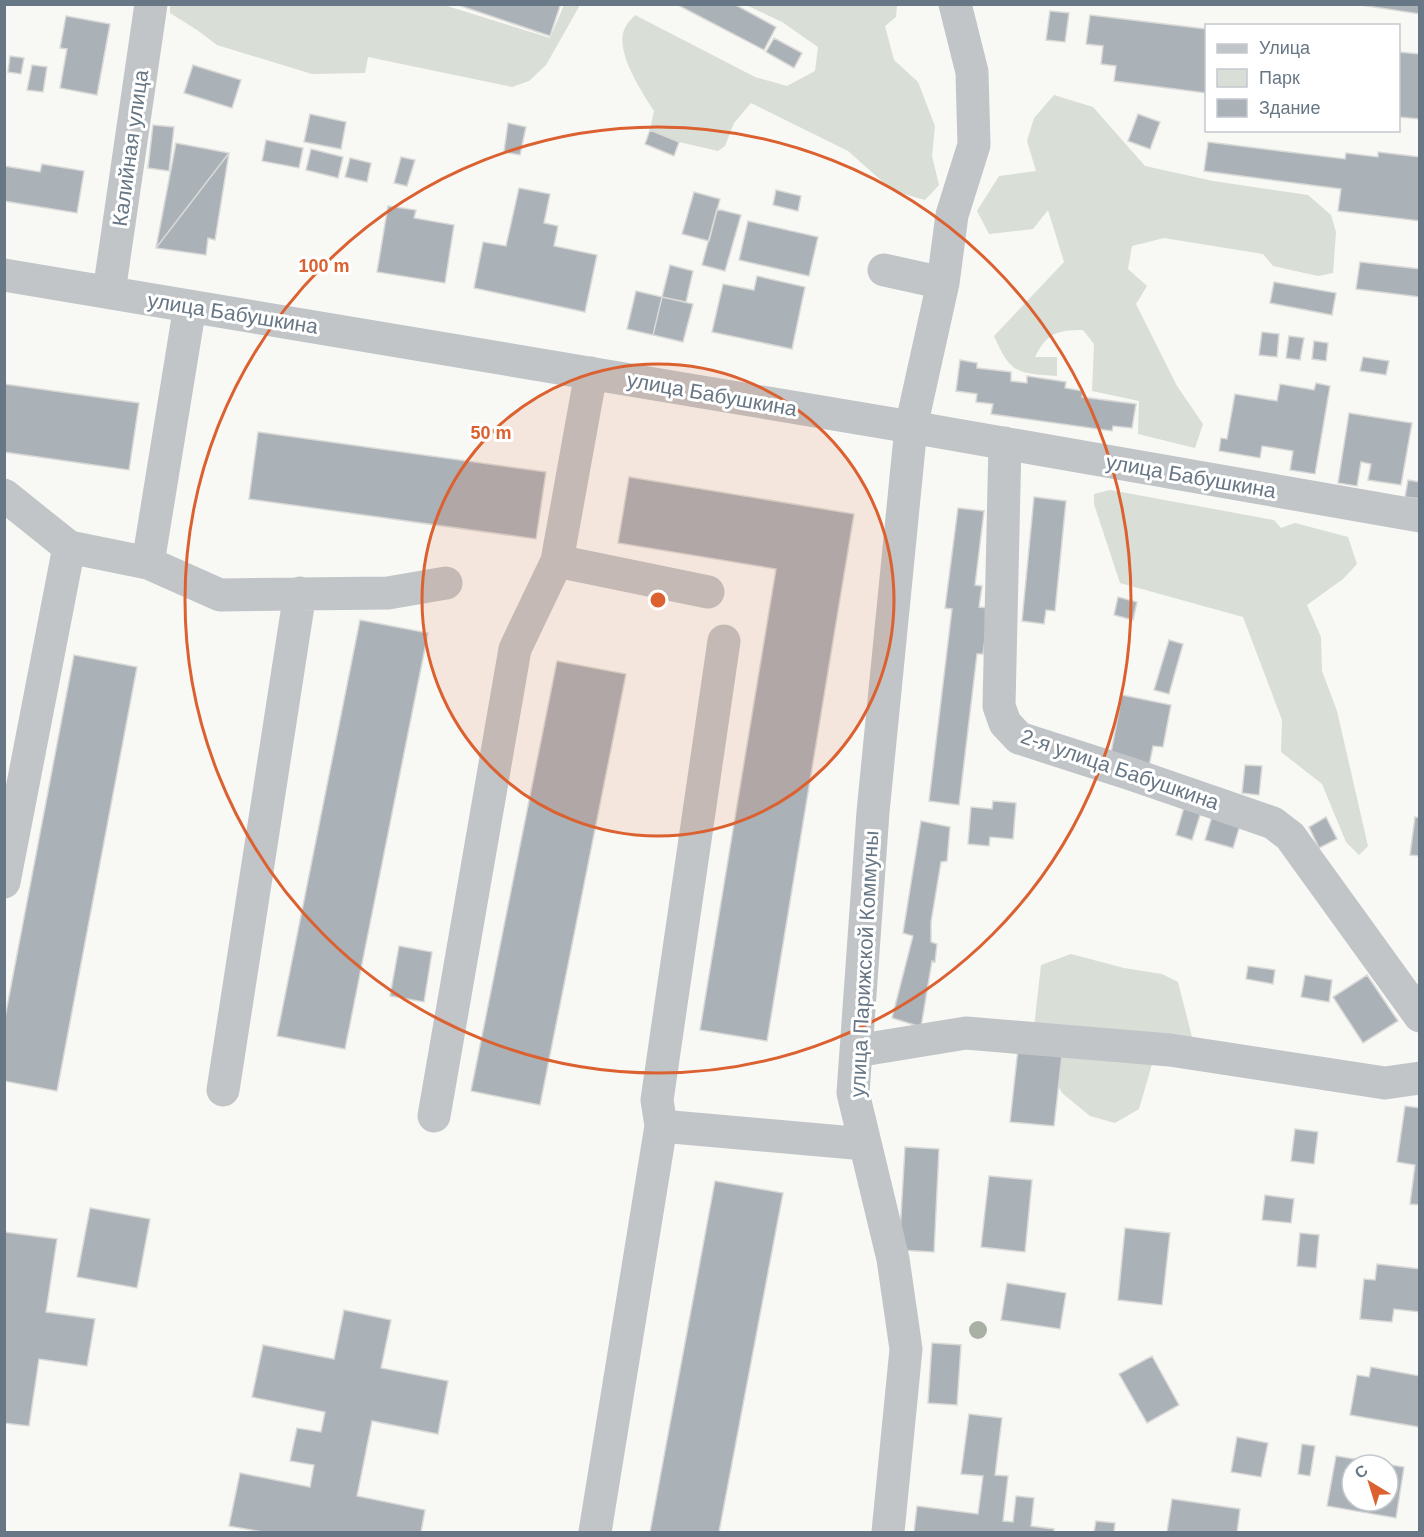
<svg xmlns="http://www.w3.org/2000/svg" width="1424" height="1537" viewBox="0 0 1424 1537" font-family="Helvetica,sans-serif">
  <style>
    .green { fill: #d9ded6 }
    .building { fill: #aab1b7; stroke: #d9d9d7; stroke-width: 1.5; fill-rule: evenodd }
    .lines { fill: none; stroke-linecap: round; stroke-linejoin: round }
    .minor { stroke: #c1c5c8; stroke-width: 33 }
    .tree { fill: #a8b1a4 }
    .ring { fill: none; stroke: #dc6130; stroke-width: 3 }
    .labels { text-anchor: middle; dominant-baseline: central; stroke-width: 6; stroke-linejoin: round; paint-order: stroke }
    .street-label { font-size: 21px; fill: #687785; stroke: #fff }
    .centre { fill: #dc6130; stroke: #fff; stroke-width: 3 }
    .ring-label { font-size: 18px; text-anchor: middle; font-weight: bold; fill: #dc6130; stroke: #fff; stroke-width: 6; stroke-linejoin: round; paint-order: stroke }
  </style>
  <rect width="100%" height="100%" fill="#f8f8f5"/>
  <!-- green -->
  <path class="green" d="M170,5H444L550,38L564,5H580L546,65L529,81L512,87L368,57L365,73L312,74L217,45L197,30L170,13Z
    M746,5H897L896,17L885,26L894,60L918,82L935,126L932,156L939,185L925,200L893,191L848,151L751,103L734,123L725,146L718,151L679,142L650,130L654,111C642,92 612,48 626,26C628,22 632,18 635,15L755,77L787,86L815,71L818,47L782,22Z
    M1054,95L1093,107L1145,166L1213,181L1308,195L1331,215L1336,232L1333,273L1318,276L1273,266L1263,254L1164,238L1132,246L1128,269L1147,286L1136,304L1177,386L1203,424L1195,448L1138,434L1139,401L1092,391L1094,344L1083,330C1057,330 1047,333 1035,357H1057V376C1018,373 1011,375 994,336L1064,262L1048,210L1033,229L989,234L977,211L999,176L1036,171L1027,141L1034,118Z
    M1110,490L1274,520L1281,528L1295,523L1348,537L1357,564L1343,579L1307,605L1321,637L1322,671L1337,711L1368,846L1359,855L1346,842L1322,784L1281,752L1282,720L1243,617L1120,583L1094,504V494Z
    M1071,954L1124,968L1162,974L1178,982L1193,1041L1152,1064L1139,1109L1115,1123L1090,1116L1062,1093L1033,1036L1041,965Z"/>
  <!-- building -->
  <path class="building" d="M455,4H555L560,6L550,36Z
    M676,4H734L776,27L764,50Z
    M1354,4H1420V14Z
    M1050,11L1069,13L1065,42L1046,40Z
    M1090,15L1206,29V93L1114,81L1116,66L1101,64L1103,46L1086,44Z
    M66,16L110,24L97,95L60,88L67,49L60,48Z
    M774,38L802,53L794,68L766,52Z
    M1398,52L1420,54V119L1398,117Z
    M10,56L24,58L21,74L8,72Z
    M32,65L47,67L43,92L27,90Z
    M193,65L241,80L232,108L184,93Z
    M310,114L346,122L341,149L304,142Z
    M1138,114L1160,122L1150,149L1128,141Z
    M508,123L526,127L520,155L504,152Z
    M153,125L174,127L169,171L148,168Z
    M650,130L679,142L674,156L645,144Z
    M266,140L303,148L299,168L262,161Z
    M1208,142L1345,159L1346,153L1378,157V152L1420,157V221L1338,211L1341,189L1204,171Z
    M176,143L229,153L156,248Z
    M311,149L343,157L338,178L306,170Z
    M229,153L215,240L208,238L206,255L156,248Z
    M401,157L415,160L407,186L394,183Z
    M350,158L371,163L367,182L345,177Z
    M42,164L84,171L77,213L4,201V166L40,172Z
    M519,188L550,194L544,223L558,226L554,246L597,255L585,312L474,288L483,242L506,246Z
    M776,190L801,196L798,211L773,205Z
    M694,192L720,199L709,241L682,234Z
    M388,206L416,210L414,218L454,225L445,283L377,272Z
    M717,209L741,215L725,271L702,265Z
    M748,221L818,237L809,276L739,260Z
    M1360,262L1420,269V297L1356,289Z
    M670,265L693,271L686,302L662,297Z
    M757,276L805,287L792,349L712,332L723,284L754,290Z
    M1274,282L1336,293L1332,315L1270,303Z
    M636,291L662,297L653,335L627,329Z
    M662,297L693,304L683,342L653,335Z
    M1262,332L1279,334L1277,357L1259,355Z
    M1289,336L1304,338L1300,360L1286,358Z
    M1314,341L1328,343L1326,361L1312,359Z
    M1363,357L1389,361L1386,375L1360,371Z
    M960,360L977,363V368L1011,372V381L1027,383V376L1066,382L1065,388L1083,391L1082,397L1136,404L1132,428L1113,426L1112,431L991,414L993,404L976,402L977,394L956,391Z
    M1316,383L1330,386L1315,474L1290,470L1293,451L1262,446L1260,458L1219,451L1221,438L1227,439L1235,394L1277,401L1280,384L1314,390Z
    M4,384L139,403L129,470L4,452Z
    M1349,413L1412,423L1401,485L1368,480L1371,464L1361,462L1357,486L1338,483Z
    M258,432L546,472L536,539L249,499Z
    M629,477L854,514L767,1041L700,1030L776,569L618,543Z
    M1408,480L1420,482V499L1405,497Z
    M1034,497L1066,501L1055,611L1046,610L1044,624L1022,621Z
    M958,508L984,511L975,585L982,586L979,607L989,608L983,654H977L959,805L929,801L952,609L945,608Z
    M1118,597L1137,602L1133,620L1114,615Z
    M360,620L428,633L345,1049L277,1036Z
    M1169,640L1183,644L1169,694L1154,690Z
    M74,655L137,667L57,1091L4,1081V1023Z
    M557,661L626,674L540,1105L471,1091Z
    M1122,695L1171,705L1163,747L1153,746L1149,766L1110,758Z
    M1245,765L1262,766L1259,795L1242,793Z
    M993,801L1016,803L1013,839L990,837L989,846L968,844L971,807L992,809Z
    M1185,804L1202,809L1192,840L1176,835Z
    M1213,813L1241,822L1233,848L1205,840Z
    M1326,817L1337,839L1319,848L1309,827Z
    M1415,817L1420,818V856L1410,855Z
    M921,821L950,827L947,861L941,862L931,922V942L937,944L935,962L932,961L921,1027L892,1018L913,936L903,933Z
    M399,946L432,952L424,1002L390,996Z
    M1248,966L1275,970L1273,984L1246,979Z
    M1305,975L1332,980L1329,1002L1301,997Z
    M1367,975L1398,1021L1363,1043L1333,997Z
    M1018,1049L1062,1055L1054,1126L1010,1122Z
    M1405,1106L1420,1108V1205L1410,1204L1415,1165L1397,1162Z
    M1295,1129L1318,1132L1314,1164L1291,1161Z
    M905,1147L939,1149L934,1252L899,1250Z
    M989,1176L1032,1180L1025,1252L981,1247Z
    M715,1181L783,1193L719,1532H650Z
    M1265,1195L1294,1199L1291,1223L1262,1220Z
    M90,1208L150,1219L137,1288L77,1277Z
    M1125,1228L1170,1233L1162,1305L1118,1300Z
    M4,1232L57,1239L46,1312L95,1319L87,1366L39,1359L29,1426L4,1423Z
    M1300,1233L1319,1235L1316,1268L1297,1266Z
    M1377,1264L1420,1269V1312L1394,1309L1392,1322L1360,1319L1364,1279L1375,1280Z
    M1007,1283L1066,1293L1060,1329L1001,1320Z
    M344,1310L391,1320L381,1368L448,1381L438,1434L372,1421L357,1496L425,1510L421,1532H263L229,1526L240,1473L310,1487L314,1465L290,1461L297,1428L321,1432L325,1412L252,1397L263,1345L334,1359Z
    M932,1343L961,1345L957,1405L928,1403Z
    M1152,1356L1179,1405L1147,1423L1119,1374Z
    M1371,1367L1420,1376L1419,1427L1350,1415L1357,1375L1369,1377Z
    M969,1414L1002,1418L995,1475L1008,1476L1003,1521L1013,1522L1016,1496L1034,1498L1031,1526L1054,1529V1532H914L917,1506L978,1514L983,1476L961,1474Z
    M1237,1437L1268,1443L1261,1477L1231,1472Z
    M1302,1444L1315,1446L1310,1476L1298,1474Z
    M1336,1456L1404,1467L1396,1518L1327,1506ZM1352,1465H1388V1501H1352Z
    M1172,1499L1240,1509L1237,1532H1167Z
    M1096,1521L1115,1523L1114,1532H1094Z"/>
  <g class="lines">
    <!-- minor -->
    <path class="minor" d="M884,270L943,283
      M4,275L911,427L1420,516
      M109,292L151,4
      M1005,443L999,706L1005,723L1019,738L1131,774L1273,823L1290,836L1420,1016
      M4,495L69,547L4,882
      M69,547L148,563L220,595L388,593L446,583
      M557,561L708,592
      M148,563L190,306
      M724,641L657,1100L661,1126L865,1144
      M856,1051L966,1033L1170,1050L1385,1083L1420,1078
      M223,1090L300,593
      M434,1116L515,649L557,561L591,373
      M595,1532L661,1126
      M888,1532L906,1349L893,1259L853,1093L873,812L911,427L943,283L952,215L974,145L972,72L955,4"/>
  </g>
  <!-- trees -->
  <circle class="tree" cx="978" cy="1330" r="9"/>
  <!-- distance rings -->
  <circle cx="658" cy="600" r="236" fill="#dc6130" fill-opacity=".12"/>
  <g class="ring">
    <circle cx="658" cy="600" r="236"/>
    <circle cx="658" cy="600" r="473"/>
  </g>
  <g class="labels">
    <!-- street labels -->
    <g class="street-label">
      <text transform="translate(130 148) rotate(-82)">Калийная улица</text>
      <text transform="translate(233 313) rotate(9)">улица Бабушкина</text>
      <text transform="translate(712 394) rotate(10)">улица Бабушкина</text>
      <text transform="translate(1191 476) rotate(10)">улица Бабушкина</text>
      <text transform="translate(1120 769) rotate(19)">2-я улица Бабушкина</text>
      <text transform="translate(864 964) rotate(-87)">улица Парижской Коммуны</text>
    </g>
  </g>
  <circle cx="658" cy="600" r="9" class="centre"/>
  <g class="ring-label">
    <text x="324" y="272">100 m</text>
    <text x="491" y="439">50 m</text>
  </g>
  <!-- border -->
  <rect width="1424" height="1537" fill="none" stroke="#687785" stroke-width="12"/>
  <!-- legend -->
  <rect x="1205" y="24" width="195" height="108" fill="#ffffff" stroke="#c3c9ce" stroke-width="1.5"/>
  <rect x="1217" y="44" width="30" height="9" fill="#c1c5c8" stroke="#c3c9ce" stroke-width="1.5"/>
  <text x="1259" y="54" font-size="18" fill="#687785">Улица</text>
  <rect x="1217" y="69" width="30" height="18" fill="#d9ded6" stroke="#c3c9ce" stroke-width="1.5"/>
  <text x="1259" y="84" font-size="18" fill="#687785">Парк</text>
  <rect x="1217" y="99" width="30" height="18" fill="#aab1b7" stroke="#c3c9ce" stroke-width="1.5"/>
  <text x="1259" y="114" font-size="18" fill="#687785">Здание</text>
  <!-- north arrow -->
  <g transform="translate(1370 1483) rotate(322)"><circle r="28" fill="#ffffff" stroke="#c3c9ce" stroke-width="1.5"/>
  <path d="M0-4.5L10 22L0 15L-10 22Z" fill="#dc6130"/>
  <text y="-9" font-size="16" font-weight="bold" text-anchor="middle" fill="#687785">С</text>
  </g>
</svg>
